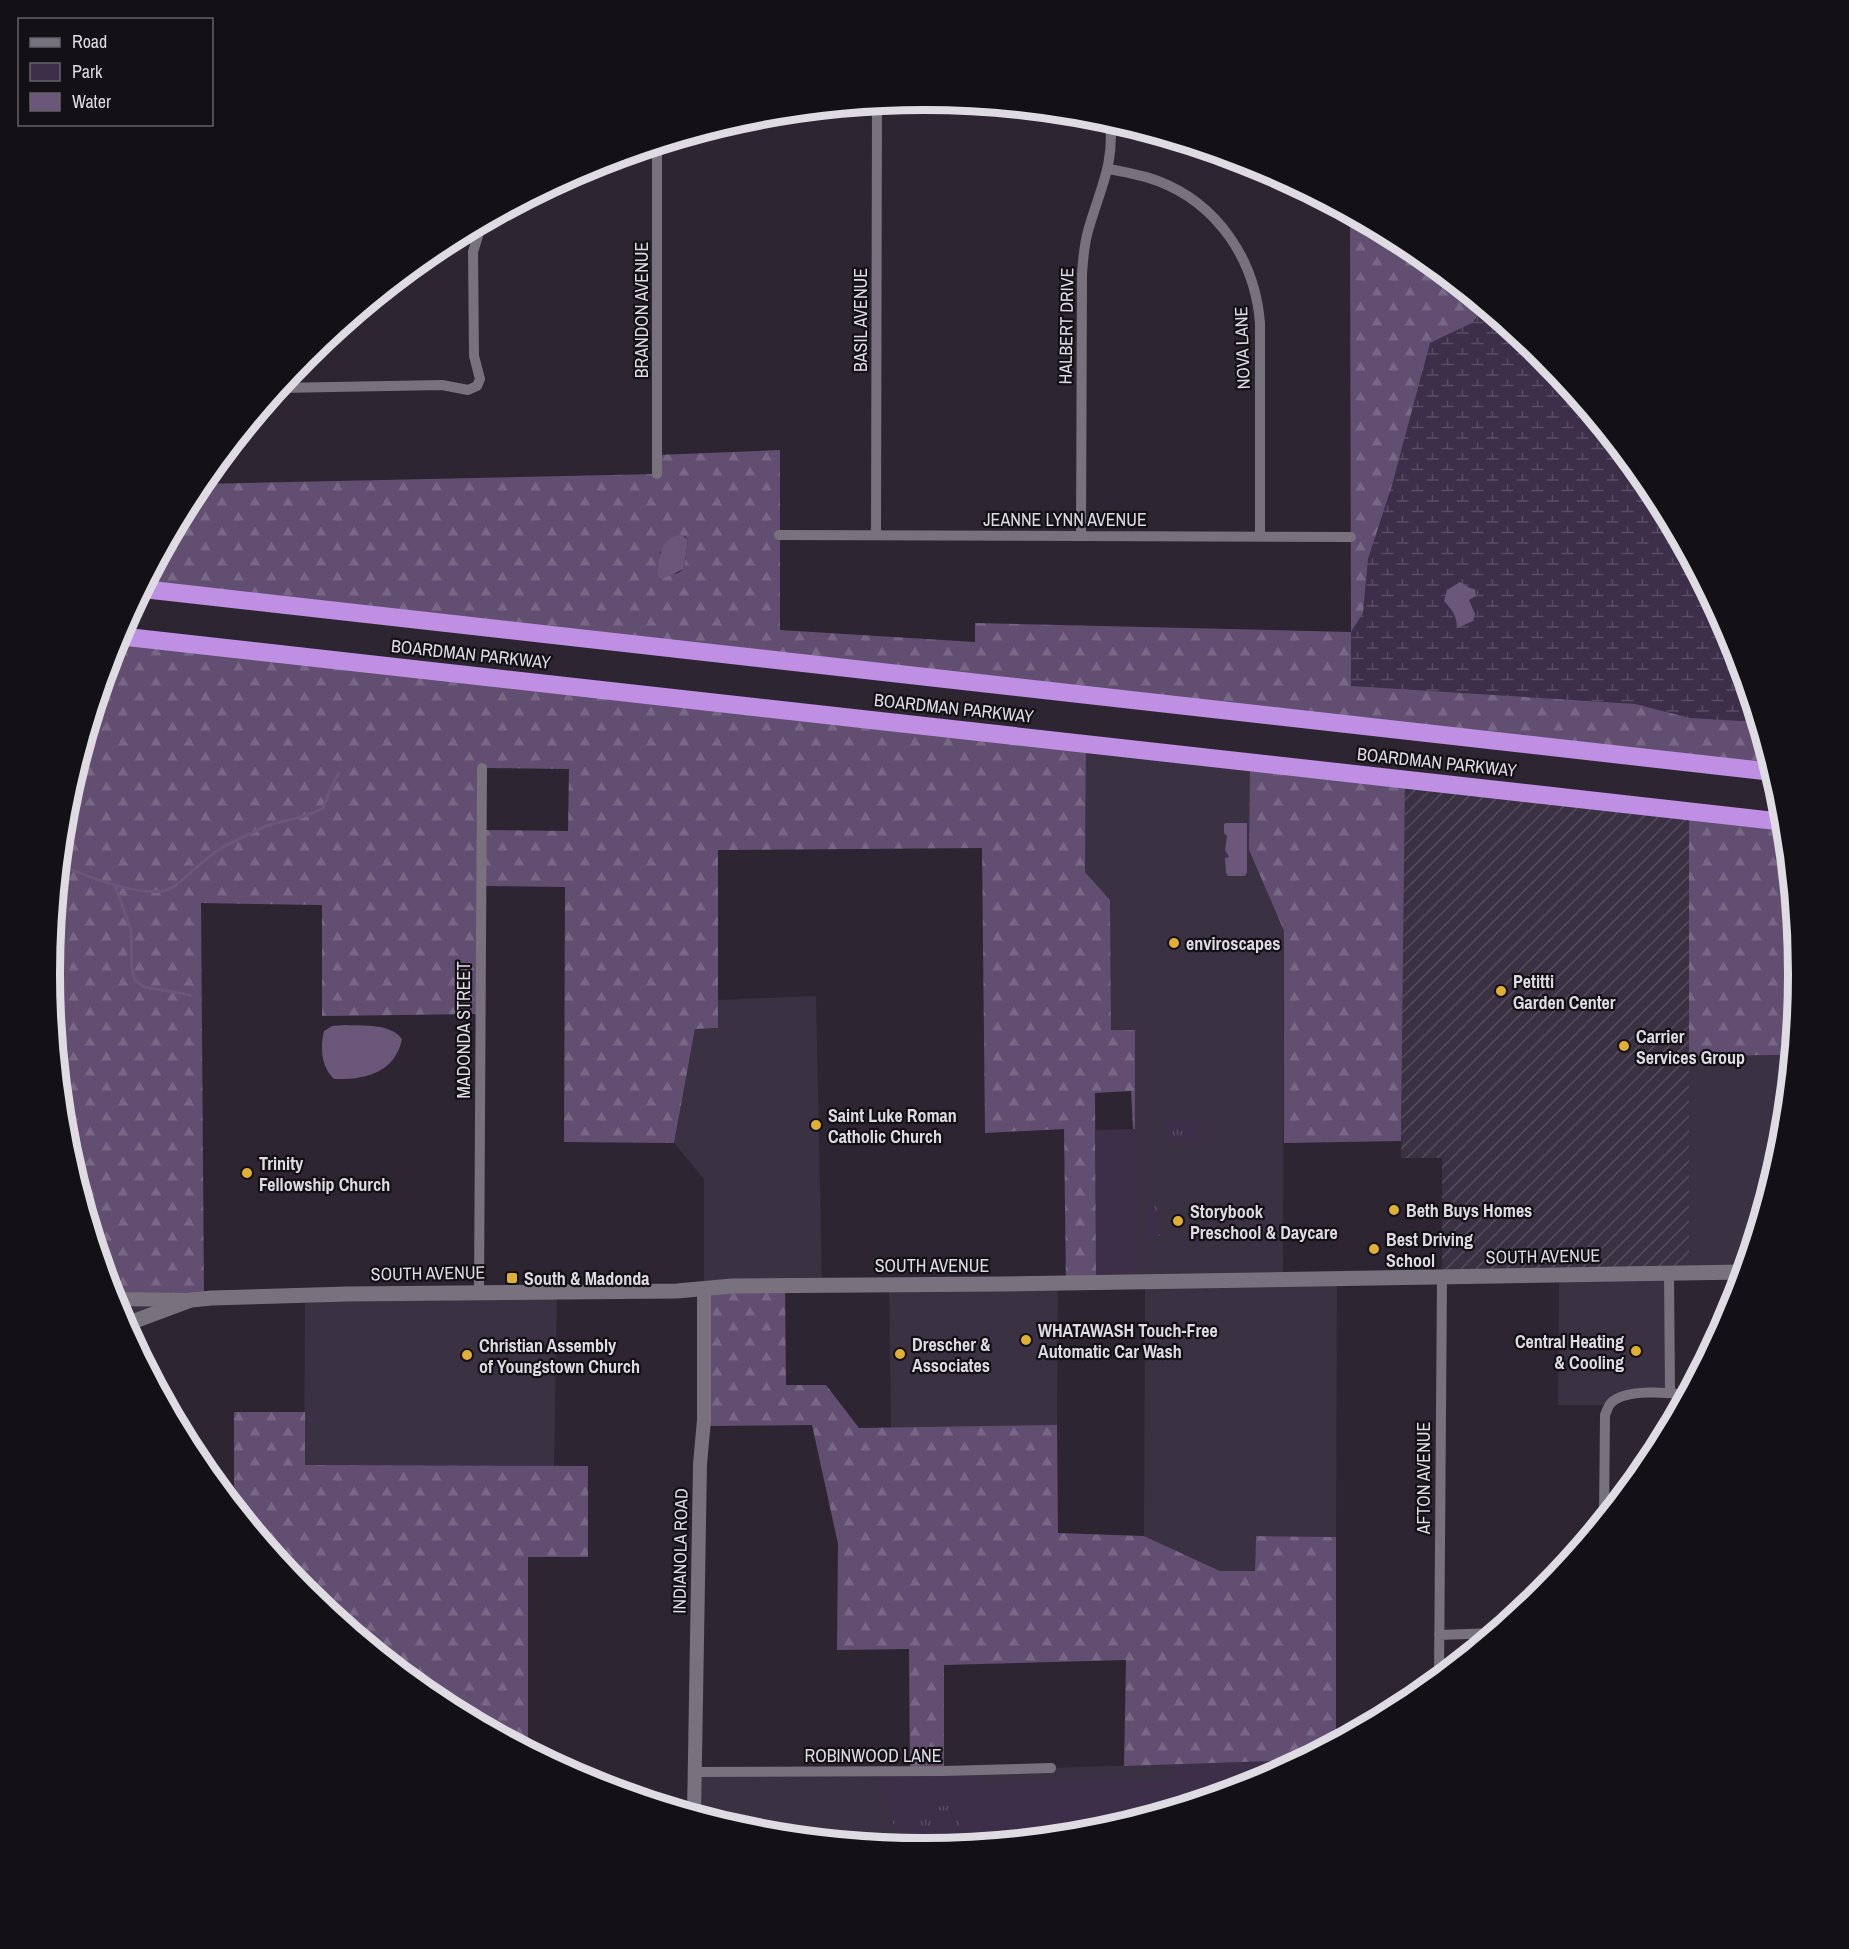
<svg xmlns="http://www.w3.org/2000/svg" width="1849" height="1949" viewBox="0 0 1849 1949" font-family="'Archivo Narrow',sans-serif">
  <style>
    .built { fill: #3a3142 }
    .industrial { fill: url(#industrial-furrows) }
    .green { fill: #3d2e49 }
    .forest { fill: url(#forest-firs); fill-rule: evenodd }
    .wetland { fill: url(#wetland-marsh) }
    .park { fill: url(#park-tufts) }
    .water { fill: #6a577a }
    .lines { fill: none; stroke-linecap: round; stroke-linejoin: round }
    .stream { stroke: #6a577a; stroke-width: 3 }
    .minor { stroke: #78717e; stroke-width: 10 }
    .tertiary { stroke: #78717e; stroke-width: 14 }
    .secondary { stroke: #78717e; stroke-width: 15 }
    .motorway { stroke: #be8fe2; stroke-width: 18 }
    .poi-dot { fill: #e0b034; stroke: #131116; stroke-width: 2 }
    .labels { text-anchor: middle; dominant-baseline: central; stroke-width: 4.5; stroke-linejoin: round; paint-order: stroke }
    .street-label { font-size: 18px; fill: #dfdbe3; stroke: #131116 }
    .poi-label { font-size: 18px; font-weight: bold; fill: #dfdbe3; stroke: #131116; text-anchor: start }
    .rim { fill: none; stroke: #dfdbe3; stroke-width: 8 }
  </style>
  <defs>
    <pattern id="industrial-furrows" width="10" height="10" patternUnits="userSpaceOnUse" patternTransform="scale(1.5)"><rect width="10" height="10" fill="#3a3142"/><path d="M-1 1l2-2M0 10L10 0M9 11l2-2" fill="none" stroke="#564e5d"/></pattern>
    <pattern id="forest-firs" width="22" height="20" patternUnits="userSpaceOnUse" patternTransform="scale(1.5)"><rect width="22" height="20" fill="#624e71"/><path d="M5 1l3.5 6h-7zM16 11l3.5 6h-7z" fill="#786785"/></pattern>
    <pattern id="wetland-marsh" width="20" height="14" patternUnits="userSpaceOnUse" patternTransform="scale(1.5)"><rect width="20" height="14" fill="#3d2e49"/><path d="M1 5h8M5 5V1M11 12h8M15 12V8" fill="none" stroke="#594c63"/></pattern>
    <pattern id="park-tufts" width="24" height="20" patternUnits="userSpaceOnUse" patternTransform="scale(1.5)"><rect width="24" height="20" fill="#3d2e49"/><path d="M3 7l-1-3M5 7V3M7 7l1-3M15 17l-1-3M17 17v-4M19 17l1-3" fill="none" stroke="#594c63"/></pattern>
  </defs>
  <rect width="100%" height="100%" fill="#2d2632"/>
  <!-- built -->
  <path class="built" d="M1086,744L1250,763L1249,850L1284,931L1283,1279H1337L1336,1537L1256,1536L1255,1571H1220L1144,1536L1145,1282H1135V1031H1111L1110,900L1085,872Z
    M816,996L822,1285L704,1289V1179L674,1143L695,1029L718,1028V1000Z
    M1792,1055L1783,1146L1744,1272L1689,1273V1056Z
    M1669,1273L1670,1393H1648L1609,1405H1558L1559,1275Z
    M1058,1283L1057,1425L891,1428L889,1285Z
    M557,1292L554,1466L304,1465L305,1295Z
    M113,1299L191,1300L124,1325Z
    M1303,1760L1259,1783L1095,1833L924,1849L753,1833L694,1815L695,1772L1048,1768Z"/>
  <!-- industrial -->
  <path class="industrial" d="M1405,780L1689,812V1273L1442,1277V1158H1401Z"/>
  <!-- green -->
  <path class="green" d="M1135,1129V1282L1096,1283V1130Z
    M1303,1760L1259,1783L1095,1833L924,1849L899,1847L898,1844L959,1829L957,1815L941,1805L892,1818L882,1785L883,1771L978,1770L979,1783L1170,1780L1178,1764Z"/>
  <!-- forest -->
  <path class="forest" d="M1350,215L1411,247L1543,356L1652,489L1733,640L1773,772L143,589L201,484L657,474V455L780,450V630L975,642V623L1351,632ZM685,536L688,540L684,569L678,573L658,576L660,552Z
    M116,639L1086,744L1085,872L1110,900L1111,1030H1135V1129H1133L1131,1091L1095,1093L1096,1283H1066L1064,1129L985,1133L982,848L718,850V1028L695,1029L674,1143L564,1142L565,887L480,886V1014L322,1016V905L201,903L204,1299H113L66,1145L50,974L66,803ZM482,768L569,769L568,831L481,830Z
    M1250,763L1405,780L1401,1141L1284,1143V931L1249,850Z
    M1689,812L1785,822L1799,975L1792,1055L1689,1056Z
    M785,1285L786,1385H826L859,1428L1057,1425L1058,1533L1144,1536L1220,1571H1255L1256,1536L1336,1537V1742L1303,1760L1124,1766L1126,1660L944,1665V1771H910L909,1649L837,1650L838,1544L812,1425L703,1426L704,1289Z
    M234,1412H305V1465L588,1466V1557H528V1750L438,1702L306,1593L234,1505Z"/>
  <!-- wetland -->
  <path class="wetland" d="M1484,307L1543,356L1652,489L1733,640L1740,662L1742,680L1757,722L1690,718L1635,704L1351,686V632L1363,613L1368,559L1392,485L1430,343L1472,323Z"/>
  <!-- park -->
  <path class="park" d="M1198,1121L1199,1141L1167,1142L1166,1122Z
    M1147,1206H1159L1160,1236H1147Z
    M956,1803L960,1829L898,1844L892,1818Z"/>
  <!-- water -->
  <path class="water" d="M681,534L688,540L684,569L662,579L658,577C658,558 660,538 681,534Z
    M1460,582L1470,588L1475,589L1476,596L1469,600L1475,614L1473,621L1457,628C1457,616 1452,610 1444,601L1447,590Z
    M1226,823H1247V872L1245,876H1228L1226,873L1225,858L1229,857L1225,850L1227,836L1224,833V824Z
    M345,1025C363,1026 390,1023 402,1039C395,1073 365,1080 334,1079C321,1067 320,1047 324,1031L332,1026Z"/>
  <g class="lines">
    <!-- stream -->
    <path class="stream" d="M60,865C84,875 152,904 175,886C197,869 209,852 237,840C247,835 256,830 266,826C284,820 307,818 323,808L332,785L339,773
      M115,885L131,930L132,969L135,980L144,987L190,995"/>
    <!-- minor -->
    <path class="minor" d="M657,146V474
      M1109,169C1125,172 1142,175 1158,181C1218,204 1255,260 1260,323V536
      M279,388L442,385L468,390L477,386L480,379L474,356L473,252L478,236L475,227
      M779,535L1351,537
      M876,535L877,104
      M1081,536L1082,274C1083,259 1084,245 1088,231C1099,191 1115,165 1110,121
      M1669,1273L1670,1393
      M479,1292L482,768
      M1604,1519L1605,1415C1607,1411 1608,1405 1612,1402C1626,1389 1669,1392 1687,1395
      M1439,1635L1495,1633
      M1439,1679L1442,1277
      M695,1772L944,1771L1051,1768"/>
    <!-- tertiary -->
    <path class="tertiary" d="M113,1299L189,1300
      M694,1815L700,1464L704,1420V1289"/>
    <!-- secondary -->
    <path class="secondary" d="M124,1325L191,1300L212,1298L347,1294L677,1291L732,1286L1003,1284L1744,1272"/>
    <!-- motorway -->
    <path class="motorway" d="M143,589L1773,772
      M118,636L1785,822"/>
  </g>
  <!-- markers -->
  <g class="poi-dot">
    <circle cx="1174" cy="943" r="6"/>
    <circle cx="1501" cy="991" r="6"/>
    <circle cx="1624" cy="1046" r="6"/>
    <circle cx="816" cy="1125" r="6"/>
    <circle cx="247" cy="1173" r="6"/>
    <circle cx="1394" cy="1210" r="6"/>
    <circle cx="1178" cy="1221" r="6"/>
    <circle cx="1374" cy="1249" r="6"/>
    <rect x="506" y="1272" width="12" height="12" rx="3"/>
    <circle cx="1026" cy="1340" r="6"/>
    <circle cx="1636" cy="1351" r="6"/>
    <circle cx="900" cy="1354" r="6"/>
    <circle cx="467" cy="1355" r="6"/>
  </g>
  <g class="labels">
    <!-- street labels -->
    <g class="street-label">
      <text transform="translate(641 310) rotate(-90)">BRANDON AVENUE</text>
      <text transform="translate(860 320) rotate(-90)">BASIL AVENUE</text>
      <text transform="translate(1066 326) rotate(-89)">HALBERT DRIVE</text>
      <text transform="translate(1242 348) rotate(-92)">NOVA LANE</text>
      <text x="1065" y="519">JEANNE LYNN AVENUE</text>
      <text transform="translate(471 654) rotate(6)">BOARDMAN PARKWAY</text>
      <text transform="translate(954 708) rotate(6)">BOARDMAN PARKWAY</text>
      <text transform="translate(1437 762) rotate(6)">BOARDMAN PARKWAY</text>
      <text transform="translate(463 1030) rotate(-90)">MADONDA STREET</text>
      <text transform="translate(1543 1256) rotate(-1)">SOUTH AVENUE</text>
      <text x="932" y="1265">SOUTH AVENUE</text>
      <text transform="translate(428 1273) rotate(-1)">SOUTH AVENUE</text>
      <text transform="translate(1423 1478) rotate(-90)">AFTON AVENUE</text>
      <text transform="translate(680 1551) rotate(-89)">INDIANOLA ROAD</text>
      <text x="873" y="1755">ROBINWOOD LANE</text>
    </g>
    <!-- poi labels -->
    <g class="poi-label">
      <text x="1186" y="943">enviroscapes</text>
      <text x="1513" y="981">Petitti<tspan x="1513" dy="21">Garden Center</tspan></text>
      <text x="1636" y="1036">Carrier<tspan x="1636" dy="21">Services Group</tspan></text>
      <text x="828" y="1115">Saint Luke Roman<tspan x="828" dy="21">Catholic Church</tspan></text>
      <text x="259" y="1163">Trinity<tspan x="259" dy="21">Fellowship Church</tspan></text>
      <text x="1406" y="1210">Beth Buys Homes</text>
      <text x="1190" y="1211">Storybook<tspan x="1190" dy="21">Preschool &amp; Daycare</tspan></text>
      <text x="1386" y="1239">Best Driving<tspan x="1386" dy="21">School</tspan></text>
      <text x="524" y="1278">South &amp; Madonda</text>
      <text x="1038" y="1330">WHATAWASH Touch-Free<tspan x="1038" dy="21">Automatic Car Wash</tspan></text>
      <text x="1624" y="1341" text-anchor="end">Central Heating<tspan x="1624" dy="21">&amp; Cooling</tspan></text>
      <text x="912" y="1344">Drescher &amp;<tspan x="912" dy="21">Associates</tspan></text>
      <text x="479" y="1345">Christian Assembly<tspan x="479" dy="21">of Youngstown Church</tspan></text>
    </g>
  </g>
  <!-- crop -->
  <path d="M0 0H1849V1949H0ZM60 974a864 864 0 1 1 1728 0a864 864 0 1 1-1728 0Z" fill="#131116" fill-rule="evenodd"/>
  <path class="rim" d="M60 974a864 864 0 1 1 1728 0a864 864 0 1 1-1728 0Z"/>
  <!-- legend -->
  <rect x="18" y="18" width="195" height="108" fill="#131116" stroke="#656268" stroke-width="1.5"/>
  <rect x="30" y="38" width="30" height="9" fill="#78717e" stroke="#656268" stroke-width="1.5"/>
  <text x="72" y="48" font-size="18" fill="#dfdbe3">Road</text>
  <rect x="30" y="63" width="30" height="18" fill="#3d2e49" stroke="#656268" stroke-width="1.5"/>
  <text x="72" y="78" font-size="18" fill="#dfdbe3">Park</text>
  <rect x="30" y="93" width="30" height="18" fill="#6a577a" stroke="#656268" stroke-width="1.5"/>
  <text x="72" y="108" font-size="18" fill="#dfdbe3">Water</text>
</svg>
